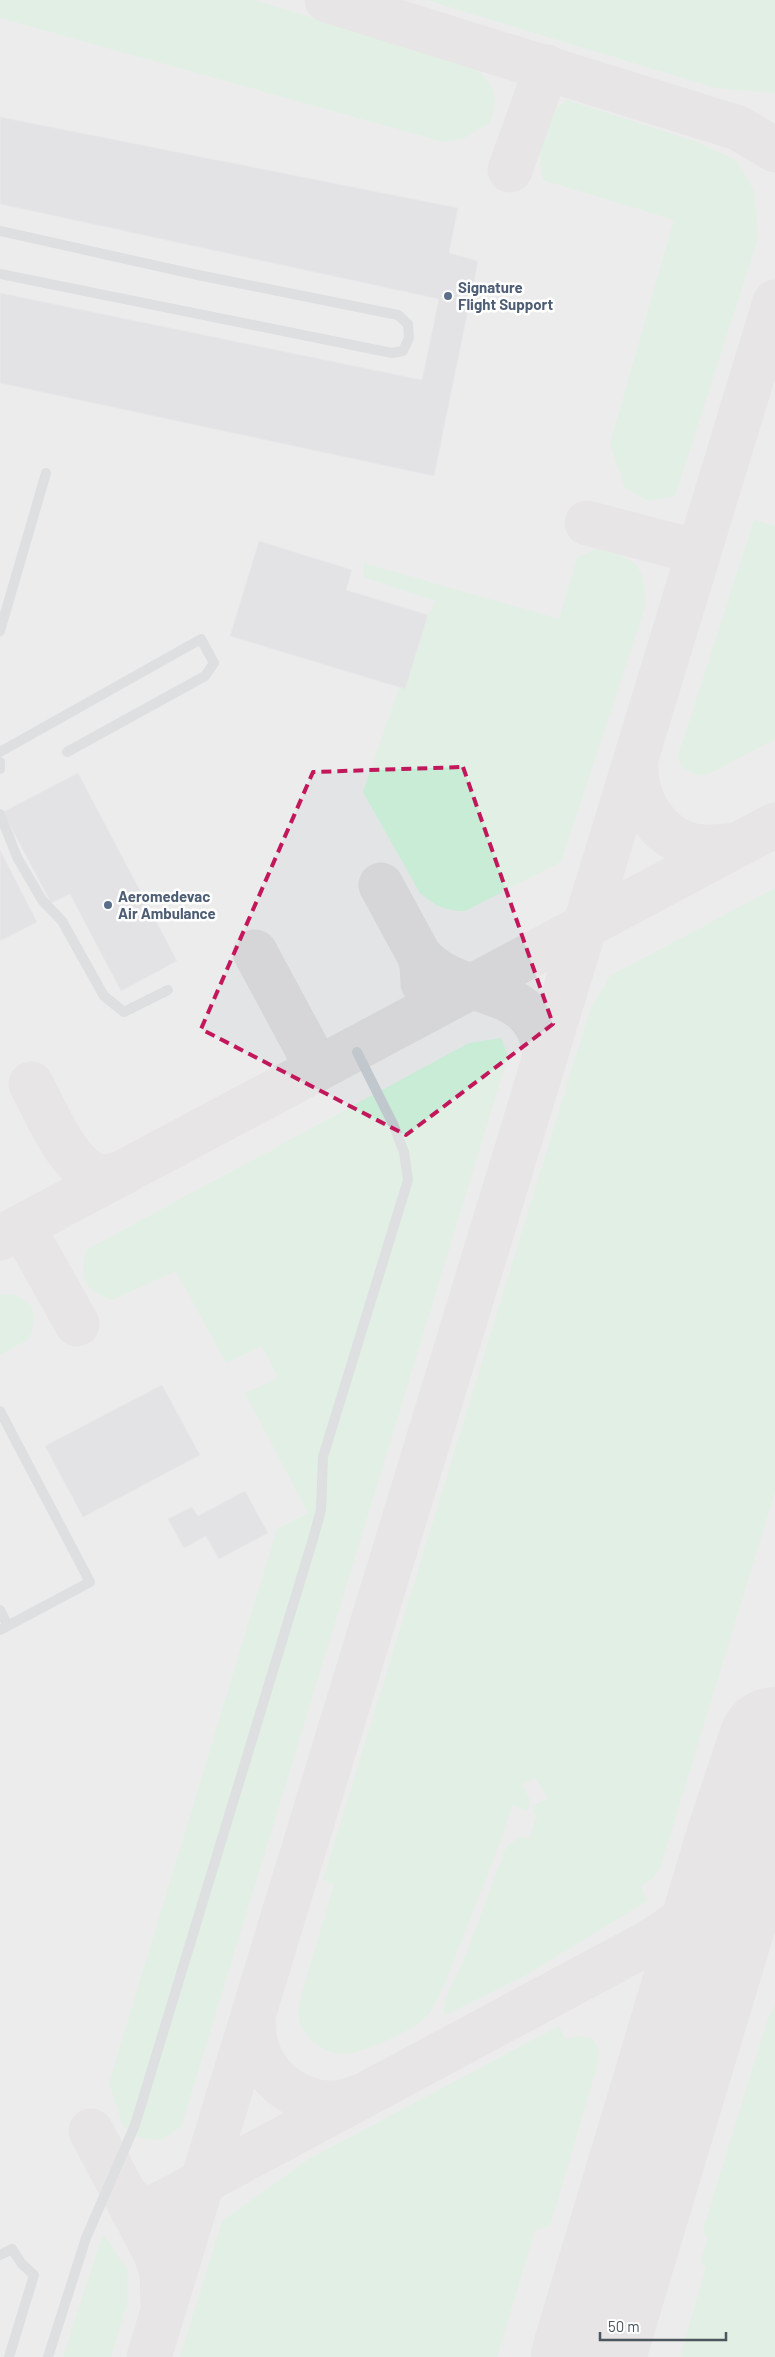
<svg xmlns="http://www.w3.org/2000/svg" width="775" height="2357" viewBox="0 0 775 2357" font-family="Barlow,sans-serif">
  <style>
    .airport { fill: #e2e4e6 }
    .green { fill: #c8ecd5 }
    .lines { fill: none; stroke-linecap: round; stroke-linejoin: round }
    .taxiway { stroke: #d6d6d8; stroke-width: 45 }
    .runway { stroke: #d6d6d8; stroke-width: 114 }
    .building { fill: #cdcfd4; stroke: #d8d9dd }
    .lane { stroke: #c0c7cd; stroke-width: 10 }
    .marked { fill: none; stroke: #c2185b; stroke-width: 4; stroke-dasharray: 10 6; stroke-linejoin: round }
    .service-dot { fill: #5c6f8a; stroke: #fff; stroke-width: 2 }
    .labels { text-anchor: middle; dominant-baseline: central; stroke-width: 5; stroke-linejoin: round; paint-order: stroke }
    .service-label { font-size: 15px; font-weight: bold; fill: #4e5e75; stroke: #fff; text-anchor: start }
  </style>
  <rect width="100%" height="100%" fill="#f5f3f3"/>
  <!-- airport -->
  <path class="airport" d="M0,0H775V2357H0Z"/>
  <!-- green -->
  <path class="green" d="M0,0H254L472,66C495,85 499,94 490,123L464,138L444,142L0,18Z
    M426,0H775V93L716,88Z
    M567,100L697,142L737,161L754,191L758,238L675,496L648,501L625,488L610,444L674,220L543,180L540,159L544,118Z
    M754,520L775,526V739L709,774L697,775L682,768L678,756Z
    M599,547C638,563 643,560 646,604L561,862L465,911C446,911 435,906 420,893L363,792L399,688L405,689L428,615L436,601L363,577L364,563L559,619L577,558Z
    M775,888V1492L660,1868L653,1878L641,1886L647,1901L528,1974L445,2015C441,1998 456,1979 462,1964C478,1925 491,1886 506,1847L519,1837L529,1839L537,1814L532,1812L534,1806L548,1798L535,1778L522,1784L530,1801L528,1811L512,1805L501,1840L443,1988C436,2000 430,2016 419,2023C403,2034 370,2049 352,2053C330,2058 302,2040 299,2018C298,2014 299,2008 299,2003L334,1885L323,1880L590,1010L610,976Z
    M501,1038L508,1056L181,2127L161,2140L140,2138L123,2126L109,2083L277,1529L308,1513L245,1393L278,1378L262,1346L226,1363L176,1271L112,1300C83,1290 80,1278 86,1250L469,1043Z
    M12,1294C37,1303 38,1317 28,1340L0,1355V1295Z
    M775,2005V2357H680L706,2267L700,2262L708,2240L703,2230L768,2018Z
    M559,2026L565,2039L580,2036L593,2039L599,2051L596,2070L550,2226L535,2230L497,2357H180L222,2221L307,2160Z
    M103,2234L127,2269V2304L111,2357H63Z"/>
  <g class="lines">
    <!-- taxiway -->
    <path class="taxiway" d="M327,0L738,128L775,150
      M510,170L547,67
      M587,523L698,552
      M636,759C633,796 655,838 695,846C708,849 723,846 737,845
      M381,885L419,955L422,965L423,983
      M255,952L318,1069
      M419,955C456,1002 540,978 545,1057
      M31,1084C46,1111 66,1164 96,1176C104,1179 114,1175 123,1173
      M22,1226L77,1324
      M0,1238L775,825
      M253,2017C254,2028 253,2040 258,2051C272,2090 319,2115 358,2097
      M91,2131L155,2252L162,2273L163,2304
      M125,2195C146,2216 151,2208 176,2196L648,1943C699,1912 716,1893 743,1840
      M149,2357L775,302"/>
    <!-- runway -->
    <path class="runway" d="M588,2357L743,1840L775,1744"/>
  </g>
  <!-- building -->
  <path class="building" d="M0,117L458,208L449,253L478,261L434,476L0,383V293L422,380L439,299L0,204Z
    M259,541L352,570L346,590L428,615L405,689L230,636Z
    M78,773L177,961L121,991L70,894L51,903L3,812Z
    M0,850L37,922L0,941Z
    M162,1385L200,1455L83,1517L45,1446Z
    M245,1491L268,1533L219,1559L206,1536L184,1548L168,1519L192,1507L198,1516Z"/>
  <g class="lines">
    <!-- lane -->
    <path class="lane" d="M0,231L198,275L398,315L408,324L409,338L403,351L392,353L0,274
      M0,631L46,473
      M0,752L201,639L214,663L205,676L67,752
      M0,762V769
      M0,814L17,857L42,900L62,921L104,996L124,1012L168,990
      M0,1411L90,1582L0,1630
      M0,1610L8,1626
      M0,2255L12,2249L22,2264L34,2275L9,2357
      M48,2357L86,2238L135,2125L313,1539L321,1510L323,1457L408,1180L404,1152L393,1124L357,1052"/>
  </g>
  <!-- marked area -->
  <path d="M0 0H775V2357H0ZM463,767L553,1024L406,1135L201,1029L313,772Z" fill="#f5f3f3" fill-opacity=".55" fill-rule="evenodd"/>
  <path class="marked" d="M463,767L553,1024L406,1135L201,1029L313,772Z"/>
  <!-- markers -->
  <g class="service-dot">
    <circle cx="448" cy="296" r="5"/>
    <circle cx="108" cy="905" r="5"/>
  </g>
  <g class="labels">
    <!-- service labels -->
    <g class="service-label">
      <text x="458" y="287">Signature<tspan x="458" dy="17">Flight Support</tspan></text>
      <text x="118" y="896">Aeromedevac<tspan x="118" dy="17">Air Ambulance</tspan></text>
    </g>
  </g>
  <!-- scale -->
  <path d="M600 2332v8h126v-8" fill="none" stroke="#4c565e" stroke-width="2.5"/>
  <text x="608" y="2332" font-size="15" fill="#4c565e" stroke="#ffffff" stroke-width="4" paint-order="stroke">50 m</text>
</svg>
